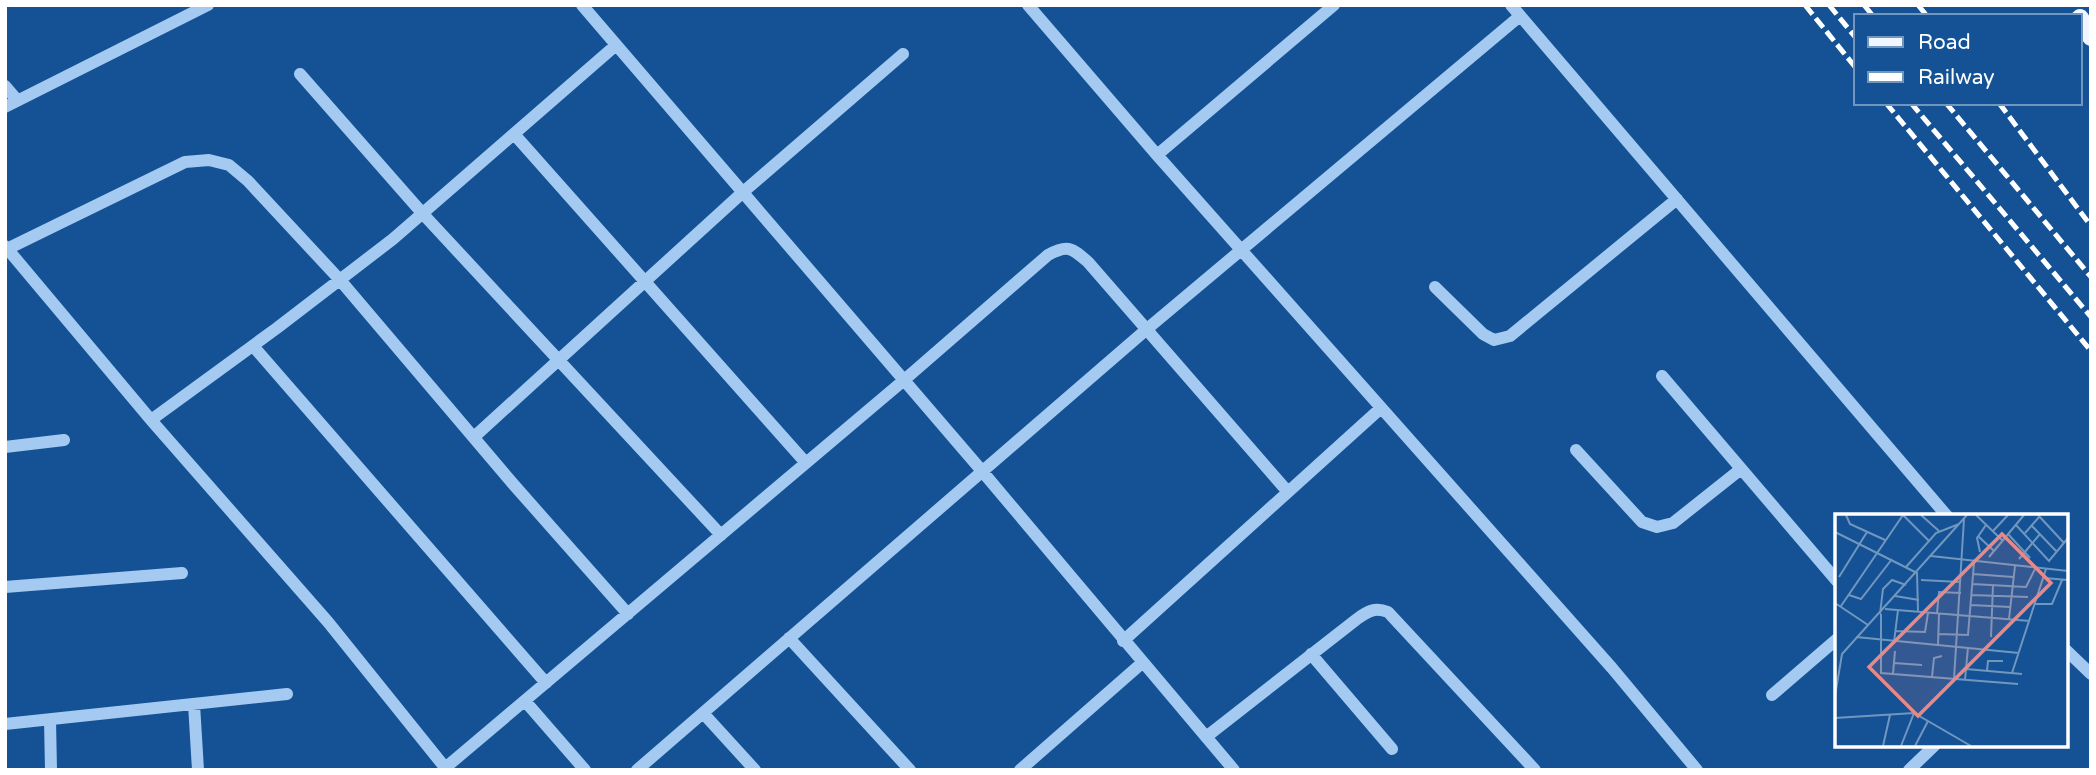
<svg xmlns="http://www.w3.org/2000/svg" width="2096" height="775" viewBox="0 0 2096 775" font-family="'Varela Round',sans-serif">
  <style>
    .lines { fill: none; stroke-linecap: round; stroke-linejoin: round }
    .minor { stroke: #a4caf2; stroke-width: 12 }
    .major { stroke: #eff6ff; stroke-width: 18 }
    .rail { stroke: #fff; stroke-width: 5; stroke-dasharray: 12 5; stroke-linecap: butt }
    .inset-road { fill: none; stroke: #7297bf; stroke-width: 2 }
    .view { fill: #e88989; fill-opacity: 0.15; stroke: #e88989; stroke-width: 3.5 }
    .inset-edge { fill: none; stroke: #fff; stroke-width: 3.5 }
  </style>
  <rect width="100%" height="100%" fill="#145295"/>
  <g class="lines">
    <!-- minor -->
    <path class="minor" d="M582,5L982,471L1234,770
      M1028,5L1157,155L1612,668L1697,770
      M1511,5L1947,516
      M300,74L423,214L721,535
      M5,86L17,100
      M5,107L208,5
      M514,134L806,463
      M1157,155L1334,5
      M5,246L151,420L328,622L447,770
      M7,249L185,162L209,160L229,165L248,181L340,280L514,485L628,614
      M1435,287L1483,334L1494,340L1510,336L1677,199
      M253,346L546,683
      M1662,376L1837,581
      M151,420L277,328L393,239L615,46
      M474,437L742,193L903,54
      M5,447L64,440
      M1576,450L1642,522L1657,527L1673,523L1741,469
      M5,587L182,573
      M789,638L910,770
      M1123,641L1381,408
      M2066,650L2091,674
      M1311,654L1392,749
      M1772,695L1837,639
      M525,701L585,770
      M194,704L198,770
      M703,713L755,770
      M50,720L51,770
      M5,724L287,694
      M1206,737L1357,619C1368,611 1375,607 1388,612L1535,770
      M445,768L903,381L1048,255C1068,244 1072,248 1088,262L1288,492
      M637,770L1147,329L1520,16
      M1020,770L1142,663
      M1909,770L1935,745"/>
    <!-- major -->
    <path class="major" d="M2080,18L2091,37"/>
    <!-- rail -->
    <path class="rail" d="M1805,5L1856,68
      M1829,5L1856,38
      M1864,5L1873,16
      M1918,5L1927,16
      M1886,103L2091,351
      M1911,103L2091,317
      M1946,103L2091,277
      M1999,103L2091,226"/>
  </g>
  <!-- overview -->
  <g transform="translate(1835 514)">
    <rect width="233" height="233" fill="#145295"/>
    <path class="inset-road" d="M11,1L15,10L50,26M68,1L94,27M86,1L104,17M141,1L167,26M203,1L229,29M181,11L214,47L233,24M196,11L222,38M158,17L173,1M0,18L82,59L83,98M190,19L205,2M173,20L195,44M143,22L159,37M145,38L142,24L151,11M96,42L233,57M154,43L189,1M184,45L205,20M71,53L101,19L124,10M138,60L178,63M4,63L32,18M209,64L233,66M86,66L125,68M137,70L191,73L200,55M14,81L26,85L57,45M136,81L193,83M60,82L84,86M0,89L33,111M200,90H217L227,66M136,91L175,93M6,92L68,1M50,95L195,107M102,99L104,78L126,79M45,100L48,75L57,66L71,71M46,100V159L183,170M174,105L180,52M60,117L90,118L93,99M103,120L133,121L139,49M21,123L184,139M156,123L158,71M59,128L63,96M103,131L104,100M59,149L87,151M131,155L187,160M152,157L153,147H168M177,159L211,55M58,160L60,137M97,163L99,144L107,142M119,165L129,5M130,166L133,133M0,182L7,140L132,1M0,204L79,199L136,232M48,232L55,201M66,232L79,199M80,232L93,207"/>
    <path class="view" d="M167,20L216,69L83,202L34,153Z"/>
    <rect width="233" height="233" class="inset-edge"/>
  </g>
  <!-- border -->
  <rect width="2096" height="775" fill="none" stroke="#ffffff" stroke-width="14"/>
  <!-- legend -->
  <rect x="1854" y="14" width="228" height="91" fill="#145295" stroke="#7297bf" stroke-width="2"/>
  <rect x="1868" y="37" width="35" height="10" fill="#eff6ff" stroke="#7297bf" stroke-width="2"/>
  <text x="1918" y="49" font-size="21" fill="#ffffff">Road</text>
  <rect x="1868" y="72" width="35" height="10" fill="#ffffff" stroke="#7297bf" stroke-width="2"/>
  <text x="1918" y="84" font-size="21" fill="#ffffff">Railway</text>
</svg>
